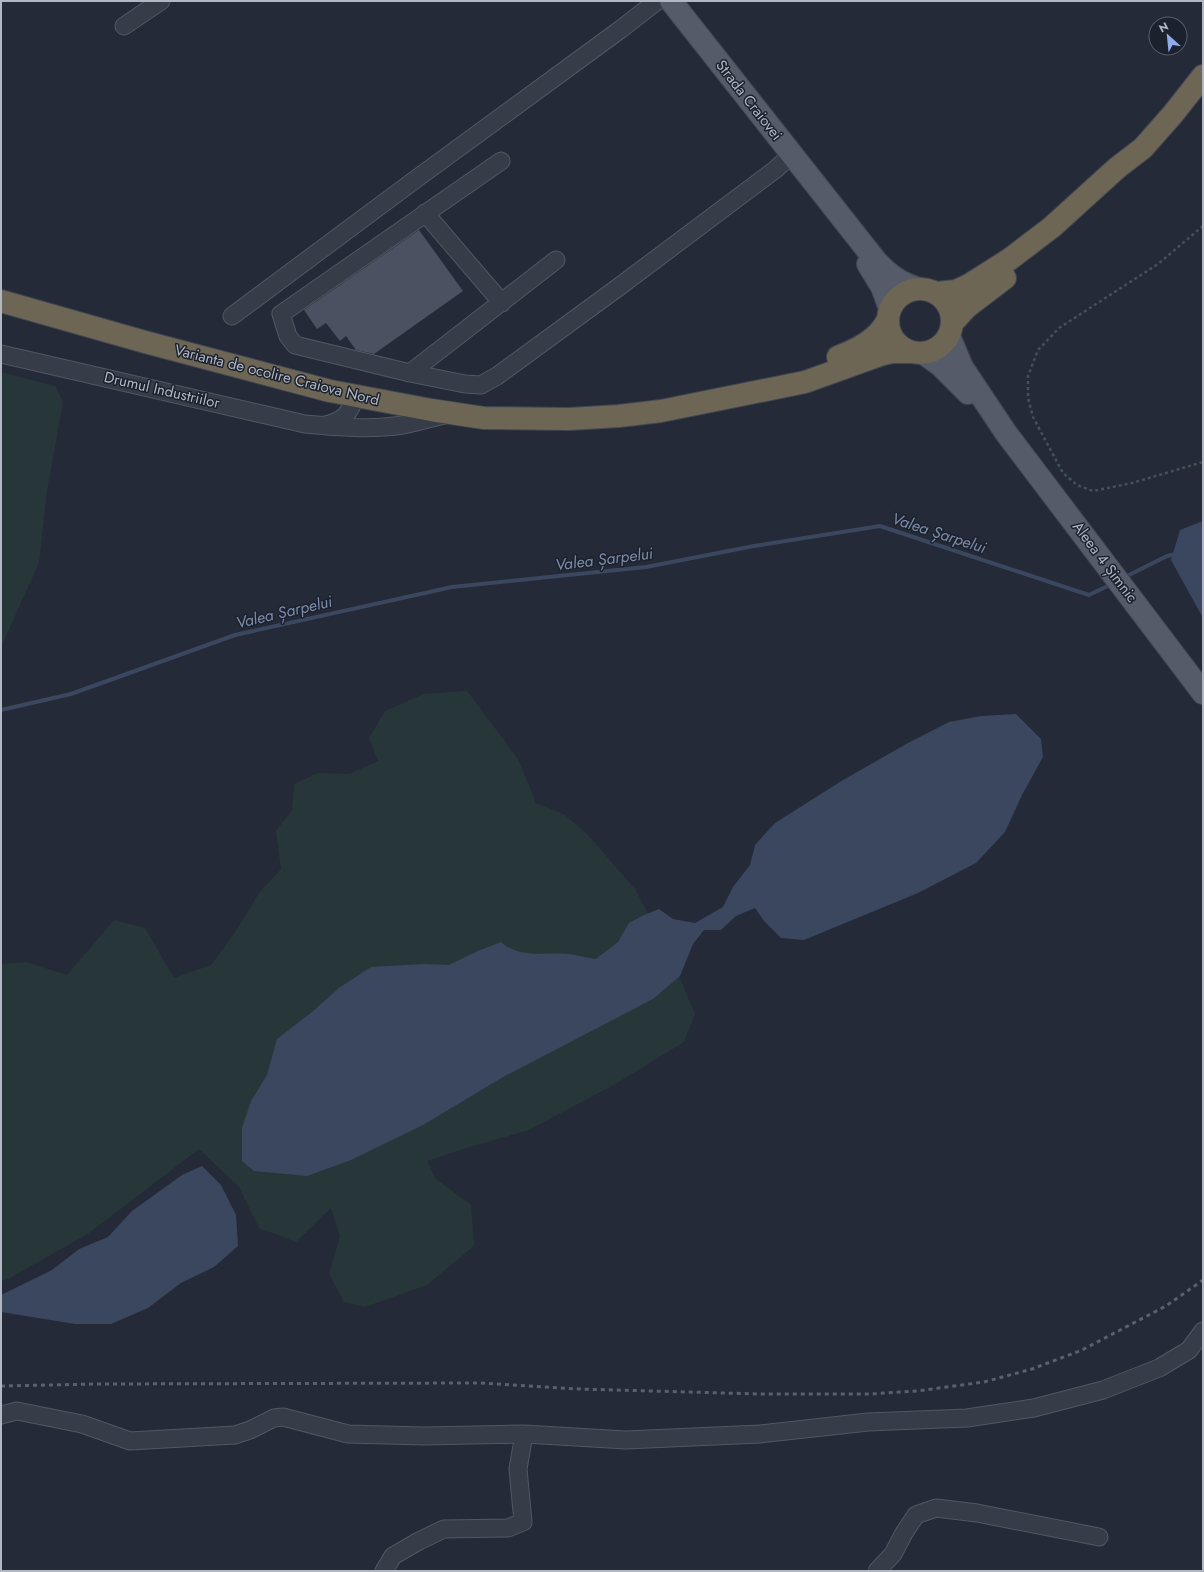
<svg xmlns="http://www.w3.org/2000/svg" width="1204" height="1572" viewBox="0 0 1204 1572" font-family="Jost,sans-serif">
  <style>
    .green { fill: #273739 }
    .water { fill: #3a475f }
    .lines { fill: none; stroke-linecap: round; stroke-linejoin: round }
    .stream { stroke: #3a475f; stroke-width: 4 }
    .building { fill: #4a5161 }
    .minor-casing { stroke: #525763; stroke-width: 19 }
    .major-casing { stroke: #404651; stroke-width: 24 }
    .highway-casing { stroke: #424753; stroke-width: 24 }
    .path { stroke: #435256; stroke-width: 2.5; stroke-dasharray: 3 3; stroke-linecap: butt }
    .minor { stroke: #373d48; stroke-width: 17 }
    .major { stroke: #555b68; stroke-width: 22 }
    .highway { stroke: #6d6655; stroke-width: 22 }
    .rail { stroke: #59606f; stroke-width: 3; stroke-dasharray: 4 4; stroke-linecap: butt }
    .labels { text-anchor: middle; dominant-baseline: central; stroke-width: 3; stroke-linejoin: round; paint-order: stroke }
    .street-label { font-size: 15px; fill: #b2b7c4; stroke: #1c222d }
    .water-label { font-size: 16px; font-style: italic; fill: #7c8caa; stroke: #1c222d }
  </style>
  <rect width="100%" height="100%" fill="#242a37"/>
  <!-- green -->
  <path class="green" d="M1,372L55,386L63,402L47,491L39,563L1,647Z
    M467,691L518,759L536,803L565,815L588,835L635,889L670,955L695,1014L684,1042L617,1083L529,1130L463,1149L427,1161L436,1179L471,1205L474,1246L427,1285L365,1307L344,1302L329,1274L340,1236L331,1208L296,1242L259,1228L239,1187L199,1149L89,1233L10,1278L1,1281V964L26,962L67,975L114,920L145,928L174,978L211,965L236,931L259,893L281,869L276,831L292,810L294,784L318,773L349,774L378,761L369,738L385,711L424,694Z"/>
  <!-- water -->
  <path class="water" d="M1203,521V618L1171,560L1180,530Z
    M1016,714L1041,739L1043,757L1022,795L1005,832L976,863L918,893L804,940L781,938L764,921L755,908L736,916L721,930H704L693,944L680,976L653,999L503,1077L423,1125L351,1160L307,1176L254,1171L242,1161V1128L251,1101L267,1075L277,1039L312,1012L339,988L371,967L425,964L449,965L478,951L501,942C520,959 544,952 568,954C577,955 587,958 596,959L618,942L629,923L644,915L659,909L673,919L695,923L723,907L733,887L750,865L755,845L775,823L843,780L908,743L949,722L981,716Z
    M202,1166L221,1185L236,1215L238,1246L214,1267L181,1283L148,1308L111,1324H75L1,1312V1295L52,1270L79,1249L108,1237L132,1211L182,1175Z"/>
  <g class="lines">
    <!-- stream -->
    <path class="stream" d="M1123,578L1167,556L1177,554
      M1,710L71,694L235,635L452,587L646,567L754,546L880,526L1089,595L1112,584"/>
  </g>
  <!-- building -->
  <path class="building" d="M419,230L463,291L374,354L356,350L346,336L340,341L326,323L317,329L304,310Z"/>
  <g class="lines">
    <defs>
      <path id="minor" d="M124,26L161,1
        M501,161L281,314L288,336L295,345L410,373L465,384L481,385L497,376L616,289L776,169L791,155
        M425,213L502,303
        M232,316L416,179L621,29L657,1
        M1,354L305,424C337,427 371,430 403,425C417,422 431,418 445,415
        M410,373L556,260
        M325,425C344,421 349,414 356,396
        M1,1415L17,1411L82,1424L130,1441L235,1435L250,1430L274,1418L283,1417L348,1434L424,1436L524,1434L626,1440L760,1434L868,1422L967,1418L1034,1408L1103,1390L1159,1368L1189,1350L1203,1331
        M384,1571L393,1556L419,1541L444,1529L508,1528L523,1522L518,1469L524,1434
        M877,1571L893,1554L904,1533L916,1515L936,1508L977,1513L1099,1537"/>
      <path id="major" d="M671,1L876,261C889,275 901,284 920,289
        M868,264L882,287L890,309
        M949,336L962,367L1006,433L1203,693
        M923,353L940,365L968,393"/>
      <path id="highway" d="M888 321a32 32 0 1 1 64 0a32 32 0 1 1-64 0Z
        M937,293L956,291L969,285L1010,259L1052,227L1117,168L1143,148L1173,114L1203,76
        M1,301L145,342L330,391L431,410L484,418L569,419L619,416L661,411L805,382L883,354L893,352H911
        M953,322L967,307L1005,278
        M838,357C858,349 879,339 888,319"/>
    </defs>
    <!-- minor casing -->
    <use href="#minor" class="minor-casing"/>
    <!-- major casing -->
    <use href="#major" class="major-casing"/>
    <!-- highway casing -->
    <use href="#highway" class="highway-casing"/>
    <!-- path -->
    <path class="path" d="M1203,226L1158,264L1059,328L1038,350L1028,376V398L1033,417L1063,473L1077,485L1093,491L1132,483L1203,462"/>
    <!-- minor -->
    <use href="#minor" class="minor"/>
    <!-- major -->
    <use href="#major" class="major"/>
    <!-- highway -->
    <use href="#highway" class="highway"/>
    <!-- rail -->
    <path class="rail" d="M1,1386L98,1384L479,1383L579,1389L760,1394H871L917,1391L984,1382L1032,1369L1082,1350L1166,1306L1203,1280"/>
  </g>
  <g class="labels">
    <!-- street labels -->
    <g class="street-label">
      <text transform="translate(749 100) rotate(52)">Strada Craiovei</text>
      <text transform="translate(277 375) rotate(14)">Varianta de ocolire Craiova Nord</text>
      <text transform="translate(162 390) rotate(13)">Drumul Industriilor</text>
      <text transform="translate(1105 562) rotate(53)">Aleea 4 Șimnic</text>
    </g>
    <!-- water labels -->
    <g class="water-label">
      <text transform="translate(939 533) rotate(18)">Valea Șarpelui</text>
      <text transform="translate(604 559) rotate(-7)">Valea Șarpelui</text>
      <text transform="translate(284 612) rotate(-13)">Valea Șarpelui</text>
    </g>
  </g>
  <!-- border -->
  <rect width="1204" height="1572" fill="none" stroke="#b2b7c4" stroke-width="4"/>
  <!-- north arrow -->
  <g transform="translate(1168 36) rotate(333)"><circle r="19" fill="#1c222d" stroke="#585e69"/>
  <path d="M0-3L7 15L0 10L-7 15Z" fill="#8fabec"/>
  <text y="-6" font-size="11" font-weight="bold" text-anchor="middle" fill="#b2b7c4">N</text>
  </g>
</svg>
